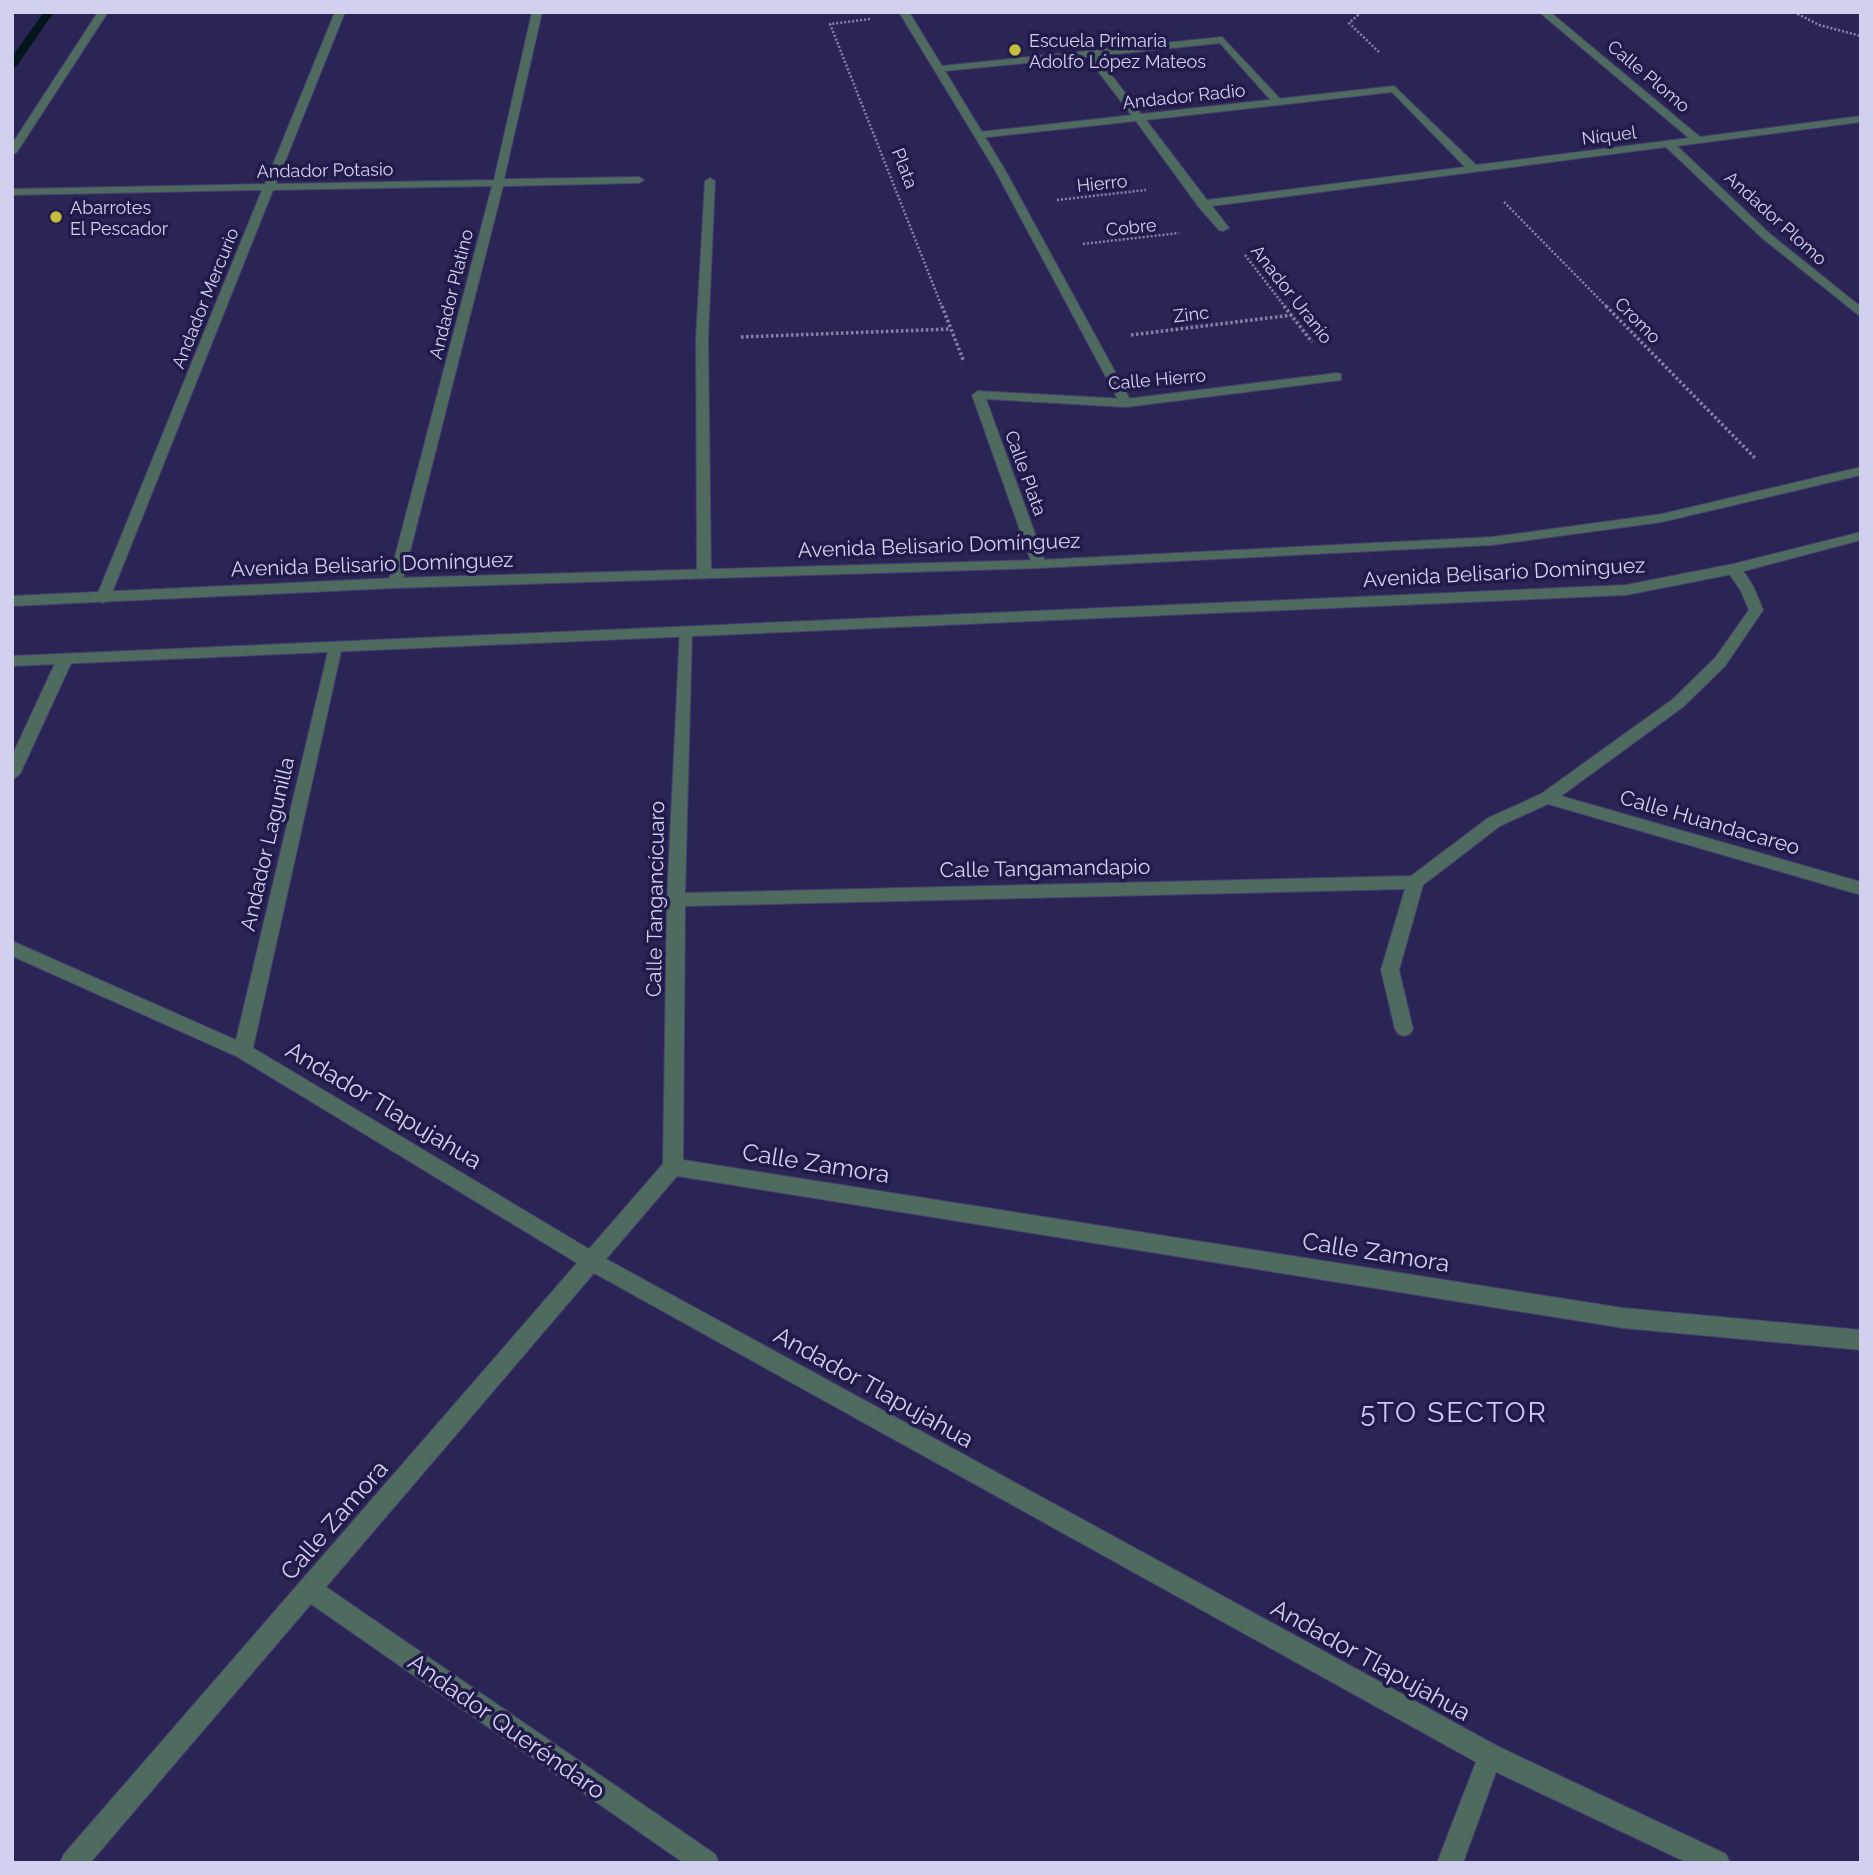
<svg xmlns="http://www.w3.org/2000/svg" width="1873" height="1875" viewBox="0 0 1873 1875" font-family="Raleway,sans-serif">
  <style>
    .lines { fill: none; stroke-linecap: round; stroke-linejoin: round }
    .stream { fill: #04151c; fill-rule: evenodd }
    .pedestrian-casing { stroke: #45416e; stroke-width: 2 }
    .minor-casing { stroke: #45416e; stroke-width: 2 }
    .tertiary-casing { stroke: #45416e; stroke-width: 2 }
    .path-far1 { stroke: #8583a9; stroke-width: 2.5; stroke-dasharray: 2 2; stroke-linecap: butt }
    .path { stroke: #8583a9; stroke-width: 3.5; stroke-dasharray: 2.5 2.5; stroke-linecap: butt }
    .pedestrian { fill: #4f6a5e; fill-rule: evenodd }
    .minor { fill: #4f6a5e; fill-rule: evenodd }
    .tertiary { fill: #4f6a5e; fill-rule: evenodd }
    .poi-dot { fill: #c5bc3d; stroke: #211a4a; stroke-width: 2.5 }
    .labels { text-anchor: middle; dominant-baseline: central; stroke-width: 7; stroke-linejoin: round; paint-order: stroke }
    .far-poi-label { font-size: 18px; fill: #d1d1ef; stroke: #211a4a; text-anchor: start }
    .far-street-label { font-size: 18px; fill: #d1d1ef; stroke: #211a4a }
    .street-label { font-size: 21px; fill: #d1d1ef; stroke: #211a4a }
    .near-street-label { font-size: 24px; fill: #d1d1ef; stroke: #211a4a }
    .near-neighbourhood-label { font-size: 28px; letter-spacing: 2px; fill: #cbcafb; stroke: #211a4a }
  </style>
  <rect width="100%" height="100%" fill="#2a2555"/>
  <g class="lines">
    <!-- stream -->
    <path class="stream" d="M44,12H54L16,67L12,68V57Z"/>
    <defs>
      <path id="pedestrian" d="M899,12H909L942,66L1222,37L1284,103L1275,105L1220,43L1097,56L1145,119L1140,122L1136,121L1087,57L945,71L1005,170L1132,403L1131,406L1126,407L1120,403L995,170Z"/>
      <path id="minor" d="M335,12H345L276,184L494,180L532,12H542L504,179L639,177L644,180L639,183L503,186L402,583L395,588L388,583L492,186L273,190L110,598L103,603L98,601L96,598L262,190L12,195V189L265,184Z
        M1539,12H1550L1700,137L1861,116V122L1677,146L1770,234L1861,307V317L1762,238L1666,147L1212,206L1229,228L1223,231L1219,230L1198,206L1136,121L979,138L974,135L979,132L1394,86L1476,165L1689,138ZM1392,92L1465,167L1207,200L1146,120Z
        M710,178L715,181L708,338L711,572L704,577L697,572L696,338L705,181Z
        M1337,373L1341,374V380L1126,407L986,399L1046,564L1039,568L1032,564L972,395L978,391L1126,399Z
        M1733,564C1749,571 1757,595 1763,610L1725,666L1683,707L1561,796L1861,882V895L1548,804L1500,826L1423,885L1399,970L1413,1029L1410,1034L1404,1036L1398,1034L1395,1029L1381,970L1405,889L685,906L683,1160L1623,1308L1861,1330V1350L1623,1328L677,1176L606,1259L1499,1747L1726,1854L1730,1863H1688L1496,1772L1463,1863H1437L1476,1762L594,1273L326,1587L715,1854L719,1863H684L311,1604L90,1863H60L64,1854L577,1263L236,1056L12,956V941L236,1040L330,643H340L342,647L253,1048L589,1249L663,1164L667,900L680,629L685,627L692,632L685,893L1411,876L1488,818L1541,794L1673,699L1715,658L1749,610L1741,591L1726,569Z
        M65,654L73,659L20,774L12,780V756L57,659Z"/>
      <path id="tertiary" d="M98,12H108L17,152L12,155V144Z
        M1861,467V475L1662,522L1492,545L1039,568L395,588L12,606V596L395,578L1039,560L1492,537L1662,514Z
        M1861,532V540L1733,574L1626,595L12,666V656L1626,585L1733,564Z"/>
    </defs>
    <!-- pedestrian casing -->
    <use href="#pedestrian" class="pedestrian-casing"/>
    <!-- minor casing -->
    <use href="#minor" class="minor-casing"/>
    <!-- tertiary casing -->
    <use href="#tertiary" class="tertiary-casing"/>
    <!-- path-far1 -->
    <path class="path-far1" d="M1355,12L1358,15L1349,23L1380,53
      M1794,12L1819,25L1861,36
      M870,19L830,24L942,307
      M1057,200L1146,190
      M1504,202L1607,307
      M1083,244L1179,233
      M1245,255L1285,307"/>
    <!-- path -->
    <path class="path" d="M942,306L964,362
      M1284,306L1312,342
      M1606,306L1755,458
      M1131,335L1292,315
      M741,337L950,329"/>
    <!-- pedestrian -->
    <use href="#pedestrian" class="pedestrian"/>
    <!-- minor -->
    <use href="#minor" class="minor"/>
    <!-- tertiary -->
    <use href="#tertiary" class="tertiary"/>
  </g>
  <!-- markers -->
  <g class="poi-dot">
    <circle cx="1015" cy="50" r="7"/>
    <circle cx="56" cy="217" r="7"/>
  </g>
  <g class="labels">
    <!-- far-poi labels -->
    <g class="far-poi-label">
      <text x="1029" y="40">Escuela Primaria<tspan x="1029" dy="21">Adolfo López Mateos</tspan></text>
      <text x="70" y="207">Abarrotes<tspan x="70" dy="21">El Pescador</tspan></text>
    </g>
    <!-- far-street labels -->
    <g class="far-street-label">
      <text transform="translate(1649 76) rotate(40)">Calle Plomo</text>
      <text transform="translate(1184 96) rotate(-6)">Andador Radio</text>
      <text transform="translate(1609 135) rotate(-7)">Níquel</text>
      <text transform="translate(905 168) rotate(69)">Plata</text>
      <text transform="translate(325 170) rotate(-1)">Andador Potasio</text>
      <text transform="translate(1102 183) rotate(-6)">Hierro</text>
      <text transform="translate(1776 218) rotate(42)">Andador Plomo</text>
      <text transform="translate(1131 227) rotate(-6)">Cobre</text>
      <text transform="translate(451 294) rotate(-76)">Andador Platino</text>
      <text transform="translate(1292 294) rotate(52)">Anador Uranio</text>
      <text transform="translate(205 298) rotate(-68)">Andador Mercurio</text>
      <text transform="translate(1191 314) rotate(-7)">Zinc</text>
      <text transform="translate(1638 320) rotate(45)">Cromo</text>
      <text transform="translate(1157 379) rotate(-5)">Calle Hierro</text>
      <text transform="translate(1026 473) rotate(70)">Calle Plata</text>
    </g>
    <!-- street labels -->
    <g class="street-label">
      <text transform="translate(939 545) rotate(-2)">Avenida Belisario Domínguez</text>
      <text transform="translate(372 564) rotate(-2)">Avenida Belisario Domínguez</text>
      <text transform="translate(1504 572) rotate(-3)">Avenida Belisario Domínguez</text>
      <text transform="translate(1710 822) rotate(16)">Calle Huandacareo</text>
      <text transform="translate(267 844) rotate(-77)">Andador Lagunilla</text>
      <text transform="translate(1045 868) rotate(-1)">Calle Tangamandapio</text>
      <text transform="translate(655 899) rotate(-89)">Calle Tangancícuaro</text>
    </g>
    <!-- near-street labels -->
    <g class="near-street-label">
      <text transform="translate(384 1105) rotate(31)">Andador Tlapujahua</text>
      <text transform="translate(816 1163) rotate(9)">Calle Zamora</text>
      <text transform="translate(1376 1252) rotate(9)">Calle Zamora</text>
      <text transform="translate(874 1387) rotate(29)">Andador Tlapujahua</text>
      <text transform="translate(334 1520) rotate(-49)">Calle Zamora</text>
      <text transform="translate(1371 1660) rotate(29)">Andador Tlapujahua</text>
      <text transform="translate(507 1726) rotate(35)">Andador Queréndaro</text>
    </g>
    <!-- near-neighbourhood labels -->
    <g class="near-neighbourhood-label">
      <text x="1454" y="1412">5TO SECTOR</text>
    </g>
  </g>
  <!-- border -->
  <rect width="1873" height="1875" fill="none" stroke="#d1d1ef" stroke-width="28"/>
</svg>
